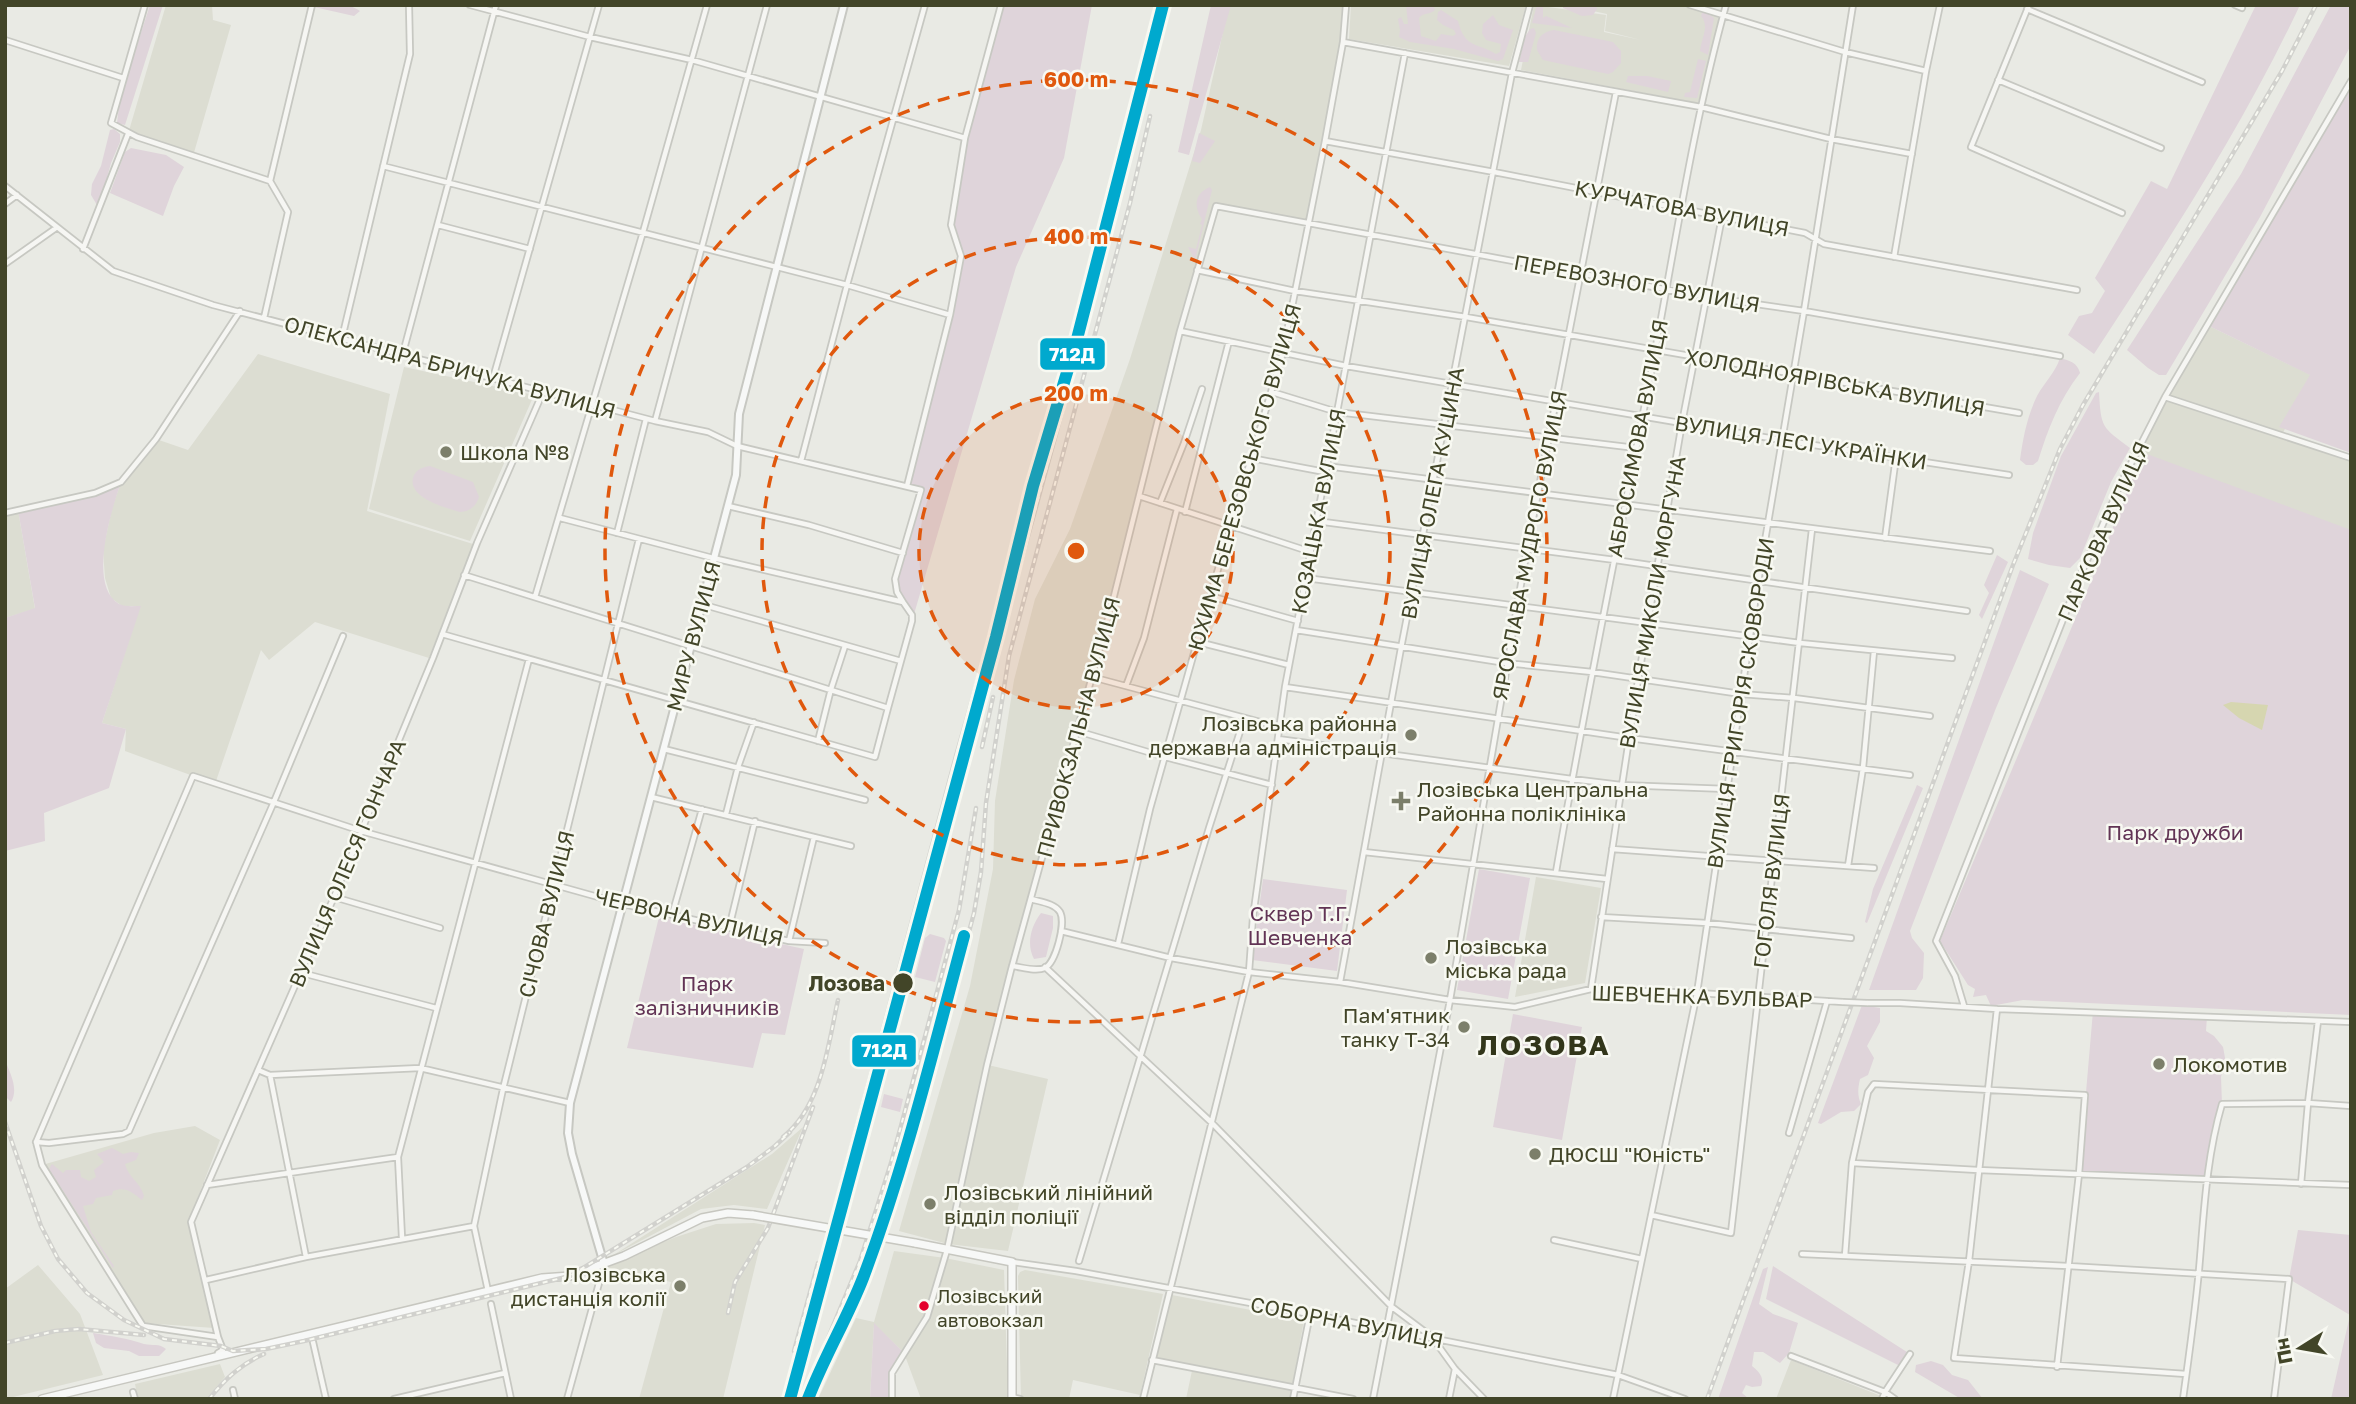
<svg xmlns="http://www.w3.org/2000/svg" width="2356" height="1404" viewBox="0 0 2356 1404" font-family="'Golos Text',sans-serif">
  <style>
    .built { fill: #dcddd2 }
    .green { fill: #dfd4da }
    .water { fill: #d6d6b0 }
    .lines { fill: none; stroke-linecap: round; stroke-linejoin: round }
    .minor-casing { stroke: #c7c8c2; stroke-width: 8 }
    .secondary-casing { stroke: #c7c8c2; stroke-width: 10 }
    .primary-casing { stroke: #c7c7c0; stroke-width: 10 }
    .minor { stroke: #f6f6f3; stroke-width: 4.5 }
    .secondary { stroke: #f7f8f7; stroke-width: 6 }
    .primary { stroke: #f7f8f7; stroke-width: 7 }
    .rail-casing { stroke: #d1d1cd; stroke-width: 4.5 }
    .rail { stroke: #f8f9f2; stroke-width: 2; stroke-dasharray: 5; stroke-linecap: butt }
    .minor-bridge-casing { stroke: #c7c8c2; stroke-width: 8; stroke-linecap: butt }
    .primary-bridge-casing { stroke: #c7c7c0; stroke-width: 10; stroke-linecap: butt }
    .minor-bridge { stroke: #f6f6f3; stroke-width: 4.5 }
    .primary-bridge { stroke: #f7f8f7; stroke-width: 7 }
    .rail-1-casing { stroke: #f8f9f2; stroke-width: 18 }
    .rail-1 { stroke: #00a9ce; stroke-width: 12 }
    .ring { fill: none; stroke: #e0580d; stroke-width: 3.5; stroke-dasharray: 12 9 }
    .poi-dot { fill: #7c7f6a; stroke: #f8f9f2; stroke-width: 2.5 }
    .stop-dot { fill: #424528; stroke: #f8f9f2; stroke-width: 2.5 }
    .bus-dot { fill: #e4002b; stroke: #f8f9f2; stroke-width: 2.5 }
    .labels { text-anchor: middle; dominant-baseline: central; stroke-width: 5; stroke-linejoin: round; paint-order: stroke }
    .bus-label { font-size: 19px; fill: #424528; stroke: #f8f9f2; text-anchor: start }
    .street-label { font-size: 21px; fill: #424528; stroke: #f8f9f2 }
    .poi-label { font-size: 21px; fill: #424528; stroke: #f8f9f2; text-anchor: start }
    .park-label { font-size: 21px; fill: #623455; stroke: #f8f9f2 }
    .stop-label { font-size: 21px; font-weight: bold; fill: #424528; stroke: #f8f9f2; text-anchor: end }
    .district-label { font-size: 28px; font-weight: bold; letter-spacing: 2px; fill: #32361a; stroke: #f8f9f2 }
    .centre { fill: #e0580d; stroke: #f8f9f2; stroke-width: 3.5 }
    .ring-label { font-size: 21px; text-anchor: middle; font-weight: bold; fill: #e0580d; stroke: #f8f9f2; stroke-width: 5; stroke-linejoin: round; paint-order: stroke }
    .line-badge { stroke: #f8f9f2; stroke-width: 2.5 }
    .badge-label { font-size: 19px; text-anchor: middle; font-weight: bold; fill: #fff }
  </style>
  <rect width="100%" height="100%" fill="#e9eae4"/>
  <!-- built -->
  <path class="built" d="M166,5H212L213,20L231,25L193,156L128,134Z
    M1229,5H1346L1343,42L1309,224L1216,206L1197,270L1112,604L988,1065L1048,1079L1008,1251L948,1244L899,1231L970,986L993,869L995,801L1014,680L1035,599L1070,529L1130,359L1201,130Z
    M1351,5H1526L1509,66L1349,39Z
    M1534,5L1606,15L1604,32L1641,40L1605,31L1607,14L1565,5H1690L1721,17L1698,103L1521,70Z
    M2207,325L2311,375L2282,435L2351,458V536L2136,452Z
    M258,354L390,394L367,511L473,544L429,658L315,622L269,660L261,650L215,784L125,751L126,729L102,723L140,606H122L111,598L105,578L103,550L112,508L121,482L156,439L188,450Z
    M404,367L534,395L470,541L369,509Z
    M18,510L35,609L5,618V513Z
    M1536,877L1601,888L1585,983L1515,997Z
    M195,1126L220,1140L188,1223L214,1328L144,1323L42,1165L154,1133Z
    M803,1127L767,1209L734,1205L701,1209L612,1256L772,1154Z
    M754,1223L765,1225L723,1399H639L671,1282L603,1267L676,1237L716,1224Z
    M894,1251L945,1258L1004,1270L1008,1399H921L904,1353L874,1324L870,1399H818L856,1318L874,1322Z
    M38,1265L80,1314L103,1375L5,1399V1289Z
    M1025,1270L1163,1294L1140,1395L1073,1380L1069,1399H1021L1018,1276L1020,1272Z
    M1172,1295L1304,1320L1290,1399H1186L1193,1366L1156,1357Z
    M1791,1360L1881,1396L1880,1399H1776Z
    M220,1364L225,1377L206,1399H138L135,1384Z"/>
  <!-- green -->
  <path class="green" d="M150,5H163L125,125L117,123L120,98Z
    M315,5C330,5 348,2 360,11L354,16L314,7Z
    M1001,5H1092L1064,158L1016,267L912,621C910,606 898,596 895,579L921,490L907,486L950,315L961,257L951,225L965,138Z
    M1211,5H1231L1189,155L1178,152Z
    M1406,5H1433L1435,10C1430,15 1423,12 1419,18L1421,36L1436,41L1441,34L1453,36L1456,34L1454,30L1443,25L1437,20L1438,12L1441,10L1458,21C1465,49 1477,42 1496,54L1500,52L1501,44L1486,40L1482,33L1483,24L1493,15L1499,25L1513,30L1503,59L1498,61L1454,49L1410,42L1399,37L1400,30L1398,19L1401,17L1404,24H1408Z
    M1537,5H1543V18L1546,16L1572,28L1532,23Z
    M1563,5H1596L1597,9L1593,15L1582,16L1563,8Z
    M2256,5H2300C2242,128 2168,241 2094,354L2068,335L2079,316L2092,313L2105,291L2095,278L2151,181L2167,189Z
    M2331,5H2351V45L2260,217L2166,375H2159L2148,368L2127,350L2241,174Z
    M1703,10L1714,18L1708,55L1700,51C1701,39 1710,26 1701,16Z
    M1534,28L1536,33L1528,62H1519L1525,37L1530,29Z
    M1554,30L1613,42L1621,51V63L1613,72L1608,74L1543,60L1537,50C1536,38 1542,32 1554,30Z
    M1698,59L1706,61L1697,98L1684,97L1685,93L1690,92Z
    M1628,76H1647L1671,81L1668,92L1626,82Z
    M2351,81V453L2279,427L2310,375L2207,325Z
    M114,129L120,134V142L111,163L100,203L97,205L91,195L92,184L101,166L110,130Z
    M1199,133L1215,141L1200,163L1192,161Z
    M131,148L166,155L184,167L174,186L163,216L110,193L125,152Z
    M1210,187L1212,190L1195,260L1188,247L1196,249L1202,225L1200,224L1202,219C1193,206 1195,193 1210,187Z
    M2060,358C2070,361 2077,362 2080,373C2059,400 2048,429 2038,461L2033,465H2026L2020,460C2023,438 2027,417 2037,396C2044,383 2055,373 2060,358Z
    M2099,392C2101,428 2102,427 2130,448L2111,482L2080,558L2070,568L2049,565L2028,559L2033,533L2061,456L2096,393Z
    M2147,454L2351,530V1015L2023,1000L1991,1006L1986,995L1973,997L1975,989L1968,985L1940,941L2102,555L2138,464L2144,460Z
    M430,466L473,482L479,497C476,506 471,511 460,512C446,508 408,498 413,478C415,470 422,467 430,466Z
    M121,482C112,509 87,585 119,604C125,607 133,606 141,606L102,723L126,729L109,788L44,813L45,841L5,851V618L35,608L18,510L95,493Z
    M1997,555L2008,562L1982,619L1979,615L1989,593L1984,585Z
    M2020,570L2049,584L1996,708L1910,931L1912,938L1924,953L1923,978L1916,990H1869Z
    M1917,785L1923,788L1867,923L1865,922L1873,889Z
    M1479,869L1530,878L1508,999L1457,990Z
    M1263,879L1347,890L1337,971L1252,960Z
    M1041,913L1053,916V928L1046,957L1034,959C1026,944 1031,926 1041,913Z
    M659,917L804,949L785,1035L762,1033L753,1068L627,1048Z
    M930,934L944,938L946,941L935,982L915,977L925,938Z
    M1862,1005L1880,1008V1022L1867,1046L1874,1058L1868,1075L1860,1079C1858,1088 1857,1095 1861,1104L1854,1111L1841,1112L1821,1124L1818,1123Z
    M2093,1011L2207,1016L2206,1031L2214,1036L2223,1047L2225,1058L2221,1077L2222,1104L2206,1179L2079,1174Z
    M1513,1014L1582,1027L1562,1140L1493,1127Z
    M5,1060C10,1073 19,1089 11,1102L5,1096Z
    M884,1094L903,1099L900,1112L881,1107Z
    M112,1148L123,1154L131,1152L139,1153L136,1160L125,1164C128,1177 141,1183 144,1196L142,1200C132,1192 125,1186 113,1191L112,1195L96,1198L93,1204L83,1206L91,1232L114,1266L113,1268L49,1169L52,1164L63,1173L66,1170H80L81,1177L89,1181L96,1177L94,1170L104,1162L97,1154Z
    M2298,1230L2351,1235V1399H2331L2350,1315L2289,1279Z
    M1773,1266L1910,1354L1902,1367L1766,1299Z
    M1768,1267L1759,1304L1773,1314L1798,1323L1789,1353L1780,1363L1763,1352H1754L1752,1366C1758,1371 1765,1377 1761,1386L1752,1387L1746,1385L1742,1393L1749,1399H1718L1763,1269Z
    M874,1323L904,1353L892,1373V1399H870Z
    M93,1333C111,1336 127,1338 144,1344C153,1346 159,1343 166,1349L159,1356H139L129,1351L104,1348L96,1343Z
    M1931,1361L1943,1365L1952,1375L1968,1380L1983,1399H1961L1915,1372L1916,1365Z"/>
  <!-- water -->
  <path class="water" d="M2231,702L2268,705L2262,730L2239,718L2223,705Z"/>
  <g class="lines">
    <defs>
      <path id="minor" d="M145,5L111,123L137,137L270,181
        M470,5L590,37L692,60L965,138
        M1690,5L1845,52L1926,71
        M2029,5L1971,147L2122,213
        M2235,5L2242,8
        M2027,9L2202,82
        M5,40L123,78
        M1343,42L1701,107L1831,139L1912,154
        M1998,80L2161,148
        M1325,141L1494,172L1805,233L1824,244L2077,290
        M383,166L847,285L950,315
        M5,186L113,271L213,305L655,421L708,432L737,446L921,490L895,579L897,592L903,602
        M5,204L17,195
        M438,225L530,249
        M83,249L128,134
        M1894,257L1926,71L1940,5
        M5,264L56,228
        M1197,270L1295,291L1466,317L2019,413
        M264,318L288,212L270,181L312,5
        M1180,331L1346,366L1781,440L2009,475
        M342,338L410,54L409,5
        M403,353L496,5
        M493,378L599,5
        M1272,392L1337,412L1636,448
        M2165,397L2351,458
        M655,421L767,5
        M1251,458L1325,472
        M801,461L847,285L925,5
        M1326,466L1990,551
        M907,486L950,315L961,256L951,225L965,138L1001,5
        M1139,496L1311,552
        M1160,503L1184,443L1202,389
        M728,506L809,525L903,553
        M1185,512L1229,341
        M5,513L95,493L121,482L156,439L240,311
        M560,518L713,558L903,602L912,615V621L888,708
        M1316,521L1615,560L1967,611
        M617,533L646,419
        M1885,538L1896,457
        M1306,578L1800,643L1952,658
        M1210,596L1298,621
        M535,597L643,232L707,5
        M701,604L901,661
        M1296,630L1506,663L1592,672L1741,694L1794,698L1930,716
        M442,634L875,757L888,708L464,575
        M1198,642L1289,665
        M1092,677L1279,727
        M1126,686L1144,638L1177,509
        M1285,687L1629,738L1910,775
        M1077,731L1165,757L1272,785
        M1278,739L1572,779L1621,785L1727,789
        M818,741L831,689L845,646
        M664,749L865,800
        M651,797L851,846
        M726,814L738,767L754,722
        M1612,849L1874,868
        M1364,852L1607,879
        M1848,866L1863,768L1874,651
        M1556,872C1584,707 1618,543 1650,378C1674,253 1692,128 1726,5
        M334,897L440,928
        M672,915L702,809
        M1601,917L1707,923L1851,938
        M729,928L755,821
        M1061,931L1171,958L1249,972L1340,982L1450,1000L1515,1007L1591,989L1697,993L1843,1002
        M789,941L814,837
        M1118,944L1150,809L1210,596L1283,352L1325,141L1343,42L1346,5
        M1012,966C1022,967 1035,972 1045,968C1056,962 1066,923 1060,912C1054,903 1040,902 1031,899
        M1045,967L1212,1123L1392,1307L1432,1337L1455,1369L1484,1399
        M302,973L436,1008
        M1340,982L1401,648L1512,73L1530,5
        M1591,989L1638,680L1682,423L1722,217
        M1867,1003H1900L1997,1009L2351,1022
        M1964,1006L1955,976L1936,941L2081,574L2121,483L2165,397L2351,81
        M1997,1009L1969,1261L1954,1358L2186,1374
        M258,1070L270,1075L420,1068L570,1103
        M270,1075L306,1257
        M1789,1133L1827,1001
        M36,1142L193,776L361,831L623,904L789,941L825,943
        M36,1142L49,1143L123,1134L129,1131L273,804L343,636
        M36,1142L42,1165L143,1326L218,1337L223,1350L218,1353
        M1852,1163L1978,1170L2351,1185
        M2301,1184L2308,1103L2318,1021
        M207,1185L398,1157
        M1651,1215L1731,1233L1812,529
        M402,1238L398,1157L529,659
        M1554,1240L1642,1259
        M1802,1254L2068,1266L2289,1279L2274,1399
        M1845,1256L1852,1163L1868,1092L1874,1084L2085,1095L2079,1174L2057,1367
        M1079,1261L1209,828L1244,719
        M1012,1262L1076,1271L1310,1314L1618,1375L1685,1399
        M206,1280L306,1257L474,1226
        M488,1291L474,1226L503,1089L639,539
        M491,1304L511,1399
        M218,1337L191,1222L334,897L433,658L477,543L543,392
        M313,1342L326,1399
        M1791,1356L1885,1392L1895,1399
        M1152,1360L1353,1399
        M233,1390L235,1399
        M133,1392L135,1399
        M1012,1397L1020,1399
        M394,1399L505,1373
        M567,1399L604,1265
        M892,1399V1373L927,1317L947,1250L987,1065L1011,970L1112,604L1180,331L1216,206L1707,297L1804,311L2060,356
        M1143,1399L1249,972L1253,917L1285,687L1405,53
        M1293,1399L1310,1314
        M1373,1399L1450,1000L1527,549L1616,92
        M1449,1399L1455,1369
        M1613,1399L1697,993L1758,582L1804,311L1853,5
        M1882,1399L1885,1392L1910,1354
        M2183,1399C2189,1356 2195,1313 2199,1270C2204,1213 2206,1159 2222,1104L2308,1103L2351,1106"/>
      <path id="secondary" d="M604,1264L572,1154L568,1133L570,1103L736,475L739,414L844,5"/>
      <path id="primary" d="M915,1243L1012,1262V1399
        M42,1399L542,1278L570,1276L624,1256L702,1218L728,1213L753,1215"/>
    </defs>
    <!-- minor casing -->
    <use href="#minor" class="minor-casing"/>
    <!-- secondary casing -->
    <use href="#secondary" class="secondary-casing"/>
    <!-- primary casing -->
    <use href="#primary" class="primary-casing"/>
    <!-- minor -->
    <use href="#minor" class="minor"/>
    <!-- secondary -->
    <use href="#secondary" class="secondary"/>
    <!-- primary -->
    <use href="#primary" class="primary"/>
    <defs>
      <path id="rail" d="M982,747L993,697
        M5,1122L41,1226L58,1259L87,1293L124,1320L164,1339L221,1346L233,1351L266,1349L304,1341L570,1276L747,1167L775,1146L790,1132
        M783,1137C822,1106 828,1045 838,1000
        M841,1186L956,756L1024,518
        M728,1313L735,1282L768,1228L813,1107
        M846,1316L875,1263L903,1177L974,913L981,872L986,803L1009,656L1130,203L1150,116
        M5,1343L55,1331L79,1329L144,1335
        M794,1351L818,1263
        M808,1386L860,1261L891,1163L959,910L976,808
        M209,1399C225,1379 241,1364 264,1354
        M794,1399C818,1310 842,1222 867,1133C909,989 942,843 983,699C1047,468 1111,238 1167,5
        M1707,1399L2013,565L2060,449L2083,405L2282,71L2316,5"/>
    </defs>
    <!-- rail casing -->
    <use href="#rail" class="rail-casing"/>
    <!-- rail -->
    <use href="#rail" class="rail"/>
    <defs>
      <path id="minor-bridge" d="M1843,1002L1867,1003"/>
      <path id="primary-bridge" d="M753,1215L915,1243"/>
    </defs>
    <!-- minor-bridge casing -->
    <use href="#minor-bridge" class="minor-bridge-casing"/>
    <!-- primary-bridge casing -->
    <use href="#primary-bridge" class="primary-bridge-casing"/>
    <!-- minor-bridge -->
    <use href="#minor-bridge" class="minor-bridge"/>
    <!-- primary-bridge -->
    <use href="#primary-bridge" class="primary-bridge"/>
    <defs>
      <path id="rail-1" d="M790,1399L996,637L1033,486L1077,339L1163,5
        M808,1399C824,1357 847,1319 863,1278C905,1167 933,1051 964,936"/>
    </defs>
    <!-- rail-1 casing -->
    <use href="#rail-1" class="rail-1-casing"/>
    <!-- rail-1 -->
    <use href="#rail-1" class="rail-1"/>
  </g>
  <!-- distance rings -->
  <circle cx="1076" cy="551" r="157" fill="#e0580d" fill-opacity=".12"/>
  <g class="ring">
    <circle cx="1076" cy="551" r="157"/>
    <circle cx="1076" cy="551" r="314"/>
    <circle cx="1076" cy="551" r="471"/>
  </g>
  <!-- markers -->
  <g class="poi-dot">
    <circle cx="446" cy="452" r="7"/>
    <circle cx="1411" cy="735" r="7"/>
    <path d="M1397.5 790.5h7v7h7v7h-7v7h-7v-7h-7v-7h7z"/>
    <circle cx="1431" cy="958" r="7"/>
    <circle cx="1464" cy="1027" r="7"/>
    <circle cx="2159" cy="1064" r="7"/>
    <circle cx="1535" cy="1154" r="7"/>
    <circle cx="930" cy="1204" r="7"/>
    <circle cx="680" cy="1286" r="7"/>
  </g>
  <circle class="stop-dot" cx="903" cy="983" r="11"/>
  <circle class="bus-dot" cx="924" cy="1306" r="6"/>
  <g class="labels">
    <!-- bus labels -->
    <g class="bus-label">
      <text x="937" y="1295">Лозівський<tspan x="937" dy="24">автовокзал</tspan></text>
    </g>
    <!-- street labels -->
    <g class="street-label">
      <text transform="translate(1682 208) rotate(11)">КУРЧАТОВА ВУЛИЦЯ</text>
      <text transform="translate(1637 283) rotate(10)">ПЕРЕВОЗНОГО ВУЛИЦЯ</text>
      <text transform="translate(450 367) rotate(15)">ОЛЕКСАНДРА БРИЧУКА ВУЛИЦЯ</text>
      <text transform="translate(1835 382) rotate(10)">ХОЛОДНОЯРІВСЬКА ВУЛИЦЯ</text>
      <text transform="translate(1637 438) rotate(-79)">АБРОСИМОВА ВУЛИЦЯ</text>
      <text transform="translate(1801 442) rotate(9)">ВУЛИЦЯ ЛЕСІ УКРАЇНКИ</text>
      <text transform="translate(1244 477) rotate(-74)">ЮХИМА БЕРЕЗОВСЬКОГО ВУЛИЦЯ</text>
      <text transform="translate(1432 493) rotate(-79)">ВУЛИЦЯ ОЛЕГА КУЦИНА</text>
      <text transform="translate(1318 511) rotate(-79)">КОЗАЦЬКА ВУЛИЦЯ</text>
      <text transform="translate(2103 531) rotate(-66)">ПАРКОВА ВУЛИЦЯ</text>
      <text transform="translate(1529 545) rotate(-79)">ЯРОСЛАВА МУДРОГО ВУЛИЦЯ</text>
      <text transform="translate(1652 602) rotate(-80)">ВУЛИЦЯ МИКОЛИ МОРГУНА</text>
      <text transform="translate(693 636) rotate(-75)">МИРУ ВУЛИЦЯ</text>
      <text transform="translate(1740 703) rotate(-81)">ВУЛИЦЯ ГРИГОРІЯ СКОВОРОДИ</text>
      <text transform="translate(1078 727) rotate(-75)">ПРИВОКЗАЛЬНА ВУЛИЦЯ</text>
      <text transform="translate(347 863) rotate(-67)">ВУЛИЦЯ ОЛЕСЯ ГОНЧАРА</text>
      <text transform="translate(1771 881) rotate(-83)">ГОГОЛЯ ВУЛИЦЯ</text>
      <text transform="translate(546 914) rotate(-76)">СІЧОВА ВУЛИЦЯ</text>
      <text transform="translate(689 917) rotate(13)">ЧЕРВОНА ВУЛИЦЯ</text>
      <text transform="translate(1702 996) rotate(2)">ШЕВЧЕНКА БУЛЬВАР</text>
      <text transform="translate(1347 1322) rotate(11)">СОБОРНА ВУЛИЦЯ</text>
    </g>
    <!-- poi labels -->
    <g class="poi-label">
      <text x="460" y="452">Школа №8</text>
      <text x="1397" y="723" text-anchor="end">Лозівська районна<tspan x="1397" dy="24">державна адміністрація</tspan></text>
      <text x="1417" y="789">Лозівська Центральна<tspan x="1417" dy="24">Районна поліклініка</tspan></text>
      <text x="1445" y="946">Лозівська<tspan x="1445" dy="24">міська рада</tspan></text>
      <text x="1450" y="1015" text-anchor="end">Пам'ятник<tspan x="1450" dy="24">танку Т-34</tspan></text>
      <text x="2173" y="1064">Локомотив</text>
      <text x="1549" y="1154">ДЮСШ "Юність"</text>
      <text x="944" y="1192">Лозівський лінійний<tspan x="944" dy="24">відділ поліції</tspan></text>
      <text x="666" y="1274" text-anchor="end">Лозівська<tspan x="666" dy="24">дистанція колії</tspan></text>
    </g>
    <!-- park labels -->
    <g class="park-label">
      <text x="2175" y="832">Парк дружби</text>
      <text x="1300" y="913">Сквер Т.Г.<tspan x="1300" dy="24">Шевченка</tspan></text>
      <text x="707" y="983">Парк<tspan x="707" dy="24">залізничників</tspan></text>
    </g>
    <!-- stop labels -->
    <g class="stop-label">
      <text x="885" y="983">Лозова</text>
    </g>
    <!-- district labels -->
    <g class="district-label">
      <text x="1544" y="1044">ЛОЗОВА</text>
    </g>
  </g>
  <circle cx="1076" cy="551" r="10" class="centre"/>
  <g class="ring-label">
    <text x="1076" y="87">600 m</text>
    <text x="1076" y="244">400 m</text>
    <text x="1076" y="401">200 m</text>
  </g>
  <g class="line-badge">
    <rect x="1039" y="337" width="67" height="34" rx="7" fill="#00a9ce"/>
    <rect x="851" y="1034" width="66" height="34" rx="7" fill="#00a9ce"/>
  </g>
  <g class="badge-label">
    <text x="1072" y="361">712Д</text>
    <text x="884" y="1057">712Д</text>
  </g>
  <!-- border -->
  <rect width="2356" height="1404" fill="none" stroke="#424528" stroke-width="14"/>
  <!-- north arrow -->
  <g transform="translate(2300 1348) rotate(259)" stroke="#f8f9f2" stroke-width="5" paint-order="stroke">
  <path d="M0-5L12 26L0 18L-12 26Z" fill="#424528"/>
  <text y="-10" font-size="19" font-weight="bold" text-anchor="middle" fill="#424528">Пн</text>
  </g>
</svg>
